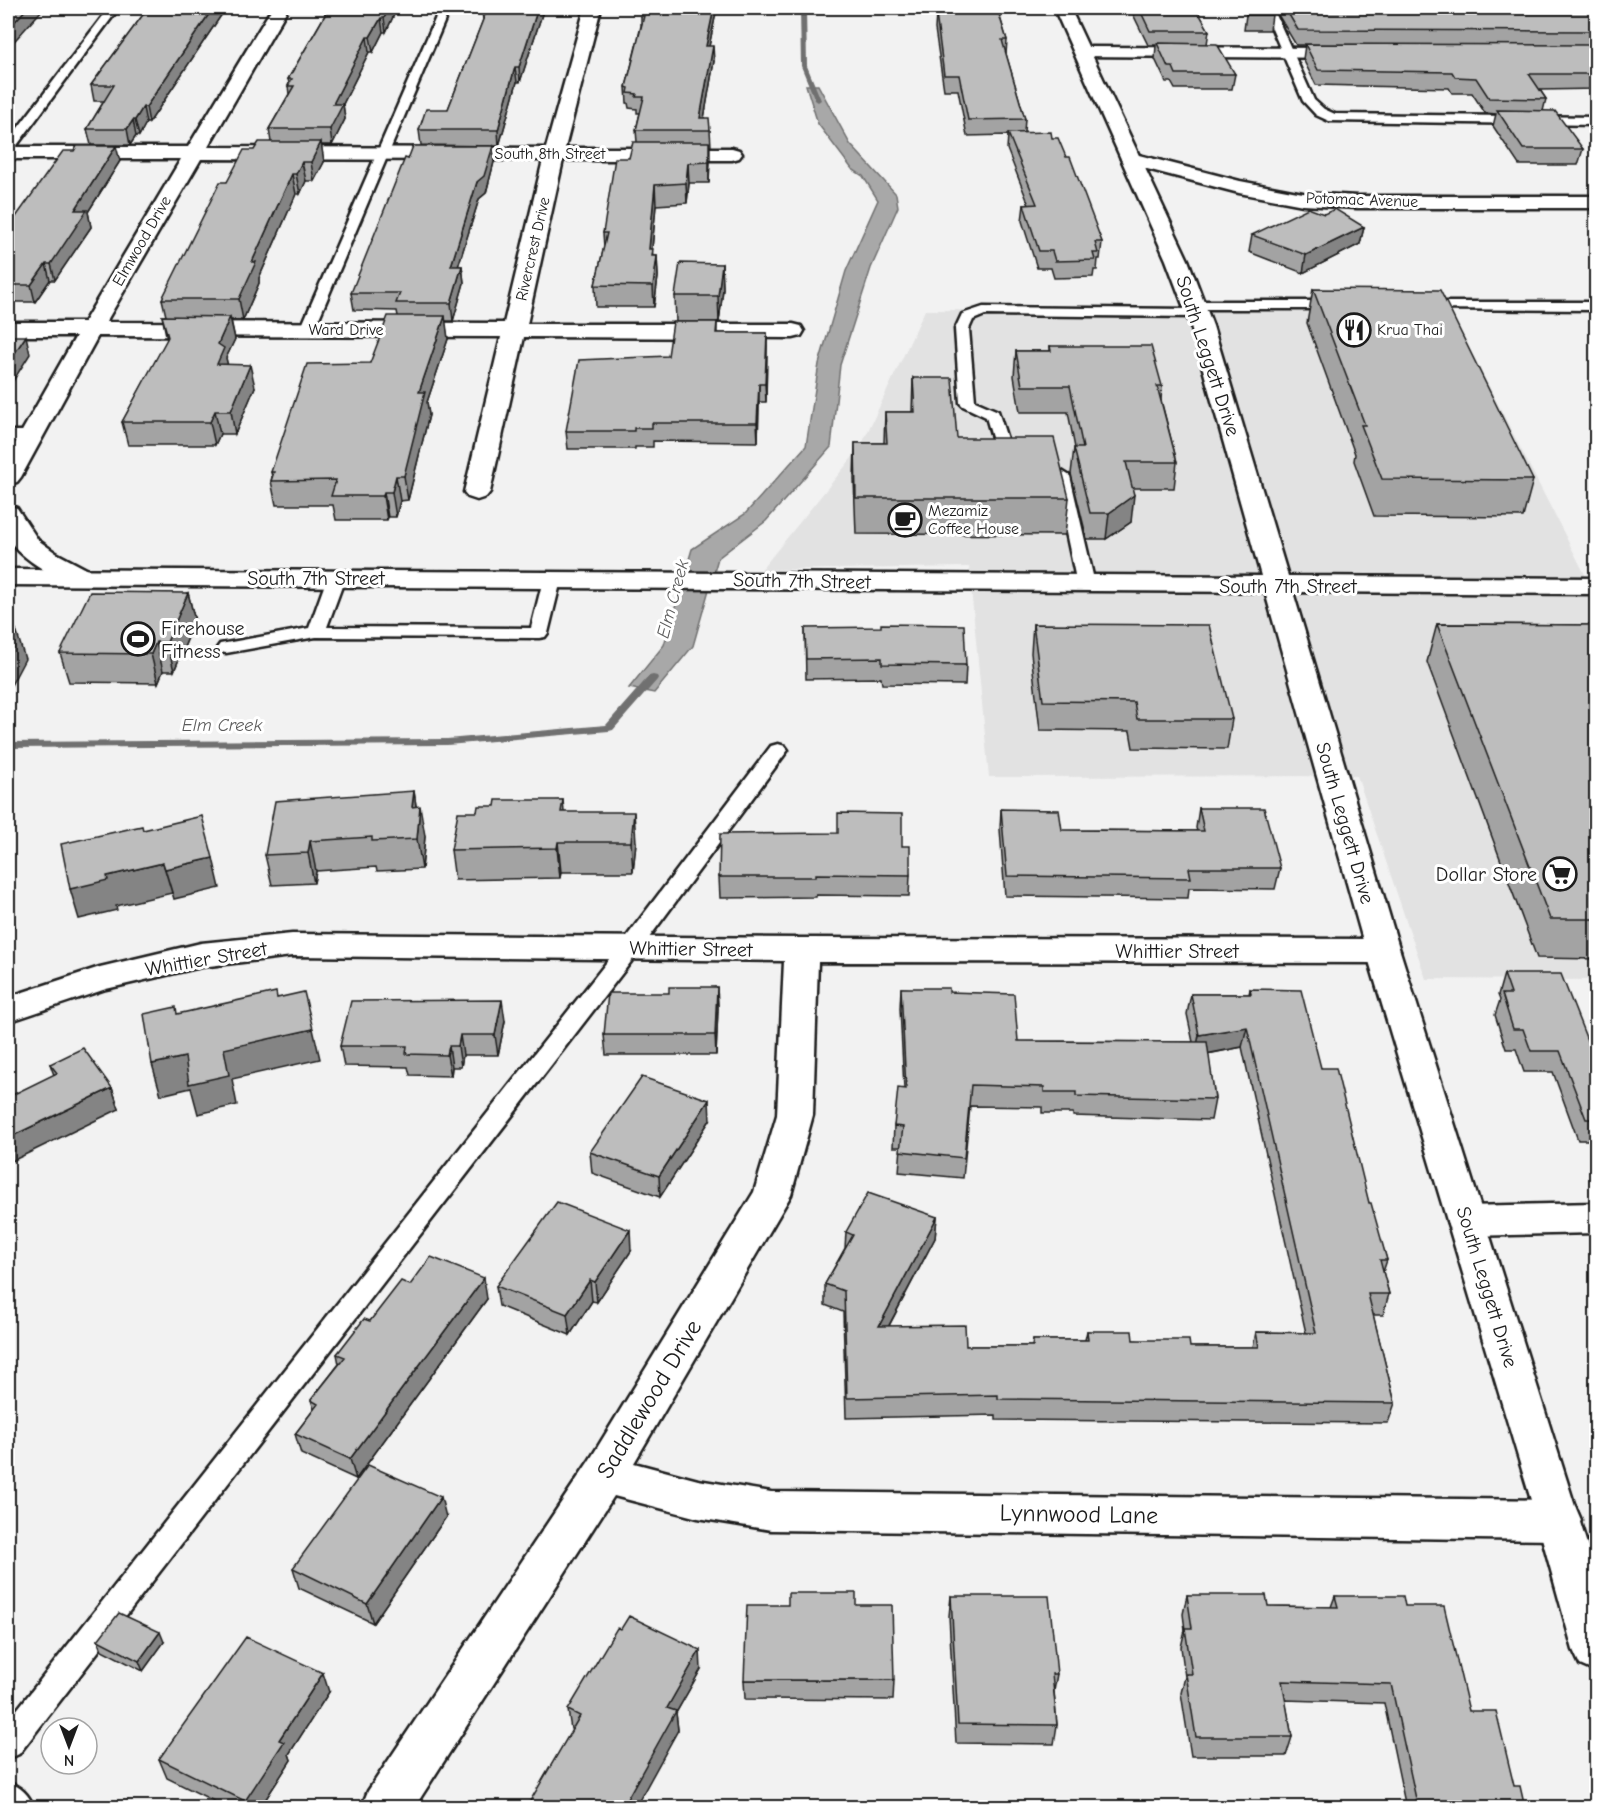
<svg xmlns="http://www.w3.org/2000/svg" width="1604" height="1815" viewBox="0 0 1604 1815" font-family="'Comic Neue',sans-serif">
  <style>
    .built { fill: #e2e2e2 }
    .water { fill: #a8a8a8; stroke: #707070; stroke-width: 1.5 }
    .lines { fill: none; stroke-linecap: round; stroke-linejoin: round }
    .stream { fill: #707070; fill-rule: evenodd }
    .lane-casing { stroke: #1c1c1c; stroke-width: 5 }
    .street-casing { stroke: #1c1c1c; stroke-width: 5 }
    .secondary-casing { stroke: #1c1c1c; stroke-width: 5 }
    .lane { fill: #fff; fill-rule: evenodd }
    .street { fill: #fff; fill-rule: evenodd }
    .secondary { fill: #fff; fill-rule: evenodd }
    .wall { fill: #a3a3a3; stroke: #1c1c1c; stroke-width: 1.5 }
    .shaded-wall { fill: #848484; stroke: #1c1c1c; stroke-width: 1.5 }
    .building { fill: #bdbdbd; stroke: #1c1c1c; stroke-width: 1.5 }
    .labels { text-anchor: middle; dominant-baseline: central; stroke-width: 6; stroke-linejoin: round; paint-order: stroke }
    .far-street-label { font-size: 16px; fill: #1c1c1c; stroke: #fff }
    .far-poi-label { font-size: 16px; fill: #1c1c1c; stroke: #fff; text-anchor: start }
    .far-water-label { font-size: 18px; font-style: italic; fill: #5b5b5b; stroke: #fff }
    .street-label { font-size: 20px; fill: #1c1c1c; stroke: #fff }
    .poi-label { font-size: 20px; fill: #1c1c1c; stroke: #fff; text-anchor: start }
    .near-street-label { font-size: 24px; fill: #1c1c1c; stroke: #fff }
  </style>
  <rect width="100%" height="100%" fill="#f2f2f2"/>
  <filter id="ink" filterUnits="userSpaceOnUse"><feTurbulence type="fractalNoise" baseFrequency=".0167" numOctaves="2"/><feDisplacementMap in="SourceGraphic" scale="12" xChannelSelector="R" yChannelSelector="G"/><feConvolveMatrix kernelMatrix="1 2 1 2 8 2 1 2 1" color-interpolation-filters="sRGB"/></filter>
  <g filter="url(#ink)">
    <!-- built -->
    <path class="built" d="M925,310L1451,312L1596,596V980L1426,979L1357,776L989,777L969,567L761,570L860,448Z"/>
    <!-- water -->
    <path class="water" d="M806,85H818L850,144L896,194L898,207L871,268L840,365L831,447L766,521L718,558L693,646L654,693L629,688L664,645L692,549L745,514L806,446L819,364L846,271L878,200L863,176L852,169L818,124Z"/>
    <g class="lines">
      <!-- stream -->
      <path class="stream" d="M800,8H806L807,66L821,100L818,102L815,100L801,66Z
        M653,675L657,676L658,678L657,680L613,730L609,731L447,745L8,748V742L447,739L606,725L649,676Z"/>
      <defs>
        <path id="lane" d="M109,8H119L12,152L8,153V141Z
          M440,8H450L314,330L312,333H302L300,330Z
          M1263,8H1273L1314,100L1324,109L1335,114L1596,117V125L1329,121L1316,115L1303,101Z
          M1194,301H1338L1345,305L1338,309H1200L1205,313L1198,317L985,315L973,320L969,329L975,401L998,411L1009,445L1025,449L1027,452L1025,455L1019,457L996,451L986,417L963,406L960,403L955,329L962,314L983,307L1192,309L1187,305Z
          M1420,302H1596V310L1415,309L1413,306Z
          M8,431H31L39,436L31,441H8Z
          M1062,471L1070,476L1095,584L1092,588H1080L1077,584L1054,476Z
          M336,573L342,574L345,578L327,627L531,628L543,580L546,576H558L561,580L548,633L545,637L539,638L316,637L226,653L220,652L217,648L220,644L226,643L309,628L327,578L330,574Z
          M778,744L785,746L788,750L637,954L19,1754L8,1759V1721L621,944L771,746Z
          M8,1782C21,1787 29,1794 34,1808H8Z"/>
        <path id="street" d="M272,8H288L208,147L546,148L585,8H601L565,148H732L739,150L742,154L739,158L732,160H563L527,324H793L801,326L804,331L801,336L793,338L524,337L490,492L486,497L477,500L468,497L464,492L501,337L98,336L21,477L17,482L8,484V456L76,336H8V322H84L181,159H8V147H188ZM201,159L543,160L504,323L106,322Z
          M1083,47L1348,48L1354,49L1357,53L1354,57L1348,58L1077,56L1074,52L1077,48Z
          M1131,153L1240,181L1303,193L1357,196H1596V208H1357L1303,205L1239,193L1124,163L1121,159L1124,155Z
          M8,506L17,508L38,540L56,553L90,571L94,577L90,583C67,588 20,559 9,539C5,531 7,515 8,506Z
          M292,934L801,938L1383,939L1395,943L1400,951L1395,959L1383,963L818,962L813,1115L791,1195L634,1463L698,1480L771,1492L1559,1500L1575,1506L1581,1520L1575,1534L1559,1540L771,1530L698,1518L614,1496L414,1808H361L368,1791L589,1461L754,1192L777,1115L784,961L292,956L201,967L106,989L8,1022V997L100,967L201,943Z
          M1596,1203V1233L1466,1236L1452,1232L1447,1221L1452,1210L1466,1206Z"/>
        <path id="secondary" d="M1054,8H1070L1188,260L1213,326L1288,576L1596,578V594L1293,592L1400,951L1596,1573V1672L1580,1665L1573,1650L1537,1520L1366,951L1265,592L8,585V569L1261,576L1191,326L1166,260Z"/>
      </defs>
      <!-- lane casing -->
      <use href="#lane" class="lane-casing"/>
      <!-- street casing -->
      <use href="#street" class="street-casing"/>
      <!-- secondary casing -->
      <use href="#secondary" class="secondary-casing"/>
      <!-- lane -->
      <use href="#lane" class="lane"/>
      <!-- street -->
      <use href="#street" class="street"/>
      <!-- secondary -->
      <use href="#secondary" class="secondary"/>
    </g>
    <!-- wall -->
    <path class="wall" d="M148,8H226L149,123H146L139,136H136L130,145H91L87,129L104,101H94L91,85Z
      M324,8H397L386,32H383L373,52H369L343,104L345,119L332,145H321L324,162L314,181H306L300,194H296L259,278V283L243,320H231L235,339L226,358L227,364L255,387L235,434H220L215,445H128L122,422L167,340L162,316H166L162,299L227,182L254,150L271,142L269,129L289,94L288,86L289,83L288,79L325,15Z
      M484,8H544L520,82H517L499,146L421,145L419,130L448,109L483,20L482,12Z
      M643,8H717L709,46L714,61L704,118L710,130L711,146H710L709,183H689L687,203L656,205L652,249L653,256H657L658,277L654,307H596L595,285L604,247L603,233L629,158L637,142L636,130L640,113H637V109L629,108L628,103H627L626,87L641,26V16Z
      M948,8H999V14L1007,40L1006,54L1025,119L1024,132L1052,138L1102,242L1100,259H1098L1097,270H1094L1093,277L1054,278L1051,268H1037L1022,221L1024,205H1029L1007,149L1008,135L967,136L958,90H944L935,29L936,14H950Z
      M1130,8H1196L1209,31L1207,44L1235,74L1232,89H1175L1171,82H1166L1155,59L1156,45H1148Z
      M1274,8H1596V89L1540,90L1546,99L1543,111L1583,149L1578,165H1519L1493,126L1496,114L1485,113L1472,93H1452L1449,88L1316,85L1303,59L1305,45H1296Z
      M1246,15H1272L1270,30H1244Z
      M493,146L494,162L486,193L479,199L458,266H462L464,283L453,321H445L448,339L427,402L429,415L408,500L400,501L396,517H388L387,520H336L333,505H276L271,481L272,477L271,472L370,363L398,316L397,311L354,310L351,293Z
      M120,161L88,212L91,227L55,280H50L35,302H8V228Z
      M1324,214L1364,227L1360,244L1303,273L1249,252L1252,235Z
      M722,264L723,289L719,322H676L675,296Z
      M1313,289L1533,480L1523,517L1374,516L1354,461L1355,454L1307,323Z
      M717,322V333H767L766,402H759L758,442L653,441V447H635V449H568L566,431Z
      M1050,346L1162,386L1161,400L1177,462L1174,488H1132L1131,522L1106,539H1087L1071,474L1074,448H1075L1068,412H1020L1014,376L1016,351H1050Z
      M913,378L957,438L1069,498L1065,535L856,534L854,479L855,443H884L885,412H912Z
      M188,593L195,621L174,671H163L158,683L69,682L60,653Z
      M1033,624L1232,719L1227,749L1133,748L1130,731L1040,730L1031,653Z
      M1437,624L1596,625V959L1537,958L1427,662Z
      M805,628L966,665L965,685L882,684L881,678L806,679Z
      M414,791L416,806L425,836L422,869L377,871L376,867L316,871L314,883L272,885L265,855Z
      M563,800L564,812L636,842L633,872H561L560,878L455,880L451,850L477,812L495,806Z
      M1199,808L1280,868L1275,889L1189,888L1188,898L1005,896L1000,829L1001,809L1062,830L1197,831L1196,828Z
      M902,846L910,875L909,896L816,895V897L720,898L719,877Z
      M1504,974L1596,1063V1140H1578L1553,1072H1524L1516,1049H1506L1495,1015L1500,1000L1498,995Z
      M717,987L718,1008L716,1055H606L604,1035L669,993Z
      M901,988L949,992L1018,1041L1193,1042L1187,1014L1191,994H1249L1250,989L1321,1068L1369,1203L1387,1260L1383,1272L1389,1294L1383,1315H1373L1395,1403L1388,1423L996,1420V1415L846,1418L843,1312L825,1305V1284L845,1248L846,1232L937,1217L935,1238L889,1326L966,1346H1032L1033,1340H1085L1087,1331L1133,1340L1190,1347H1253L1256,1332L1306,1333L1242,1047L1208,1054L1215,1099L1211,1120L1073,1116V1113H1042V1107L970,1106L963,1178L899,1172L901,1147H893L894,1126L904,1089L900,1008Z
      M505,1021L498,1055H463L461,1067H452L451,1076L410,1075L408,1067L344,1066L340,1046Z
      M50,1064L112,1088L119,1109L54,1075Z
      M710,1120L660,1197L592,1173L590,1152Z
      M631,1251L597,1302L592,1301L570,1335L499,1306L496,1286Z
      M410,1285L487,1299L356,1479L301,1454L295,1434L314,1409L311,1400L339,1364L337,1354L370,1321Z
      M446,1517L373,1623L299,1588L293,1568Z
      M1187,1595L1268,1606L1331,1607L1335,1596L1405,1606L1469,1711L1514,1786L1525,1808H1406L1384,1703L1285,1700L1292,1737L1286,1756H1191L1181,1693L1185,1677L1181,1647L1185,1630L1183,1614Z
      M951,1596L1057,1674L1054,1691L1057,1725L1054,1744L956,1743L949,1616Z
      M98,1640L164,1642L143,1671L102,1650Z
      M701,1669L676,1713L678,1730L571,1729L568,1710Z
      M744,1680H894L893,1700L745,1699Z
      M329,1692L289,1754L291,1760L260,1808H228L167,1778L159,1759Z"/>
    <!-- shaded-wall -->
    <path class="shaded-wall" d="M27,8H44L8,48V29Z
      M213,8H226L149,123L146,107Z
      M389,8H397L386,32L384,18Z
      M538,8H544L520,82L519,67Z
      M714,8H717L706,61V46Z
      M381,18L383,32L373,52L370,37Z
      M367,37L369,52L343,104L345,119L332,145L330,129L333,104Z
      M713,46L714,61L702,130L700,118Z
      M515,67L517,82L499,146L498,130Z
      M143,107L146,123L139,136L135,120Z
      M133,120L136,136L130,145L127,129Z
      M321,142L324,162L314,181L311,162Z
      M709,142L710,162L709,183Z
      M116,146L120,161L88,212L91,227L55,280L51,264L75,210Z
      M493,146L494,162L486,193L479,199L453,283L451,266L477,182Z
      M302,162L306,181L300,194L296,174Z
      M688,163L689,183L687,203L686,183Z
      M292,174L296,194L259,278V283L243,320L239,299L252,262Z
      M655,185L656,205L650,270L649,249Z
      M1364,227L1360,244L1303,273L1306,255Z
      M657,256L658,277L654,307L653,286Z
      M46,264L50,280L35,302L31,285Z
      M722,264L723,289L719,322L718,296Z
      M462,266L464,283L453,321L451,303Z
      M445,316L448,339L427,402L429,415L408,500L404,476L419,392Z
      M230,317L235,339L226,358L229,370L217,364L218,344Z
      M767,333V351L766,402L765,384Z
      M26,336L30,354L8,389V363Z
      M250,365L255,387L235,434L231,411Z
      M759,384V402L758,442L757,423Z
      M215,411L220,434L215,445L210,422Z
      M396,476L400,501L396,517L392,492Z
      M384,492L388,517L387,520L383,496Z
      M1134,495L1131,522L1106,539L1109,513Z
      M188,593L195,621L174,671L167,642Z
      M16,630L25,659L8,691V645Z
      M156,642L163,671L158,683L151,654Z
      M414,791L418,821L412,807Z
      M420,806L425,836L422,869L417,839Z
      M634,812L636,842L633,872L631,842Z
      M310,841L316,871L314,883L308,853Z
      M558,842L561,872L560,878L557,848Z
      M213,858L220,888L174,899L165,869Z
      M163,863L172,893L116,906L117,910L79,919L70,889L107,876Z
      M8,904L15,926L8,929Z
      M717,987L718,1008L716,1055L715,1035Z
      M502,1000L505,1021L498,1055L495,1035Z
      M1247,1027L1242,1047L1195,1056L1199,1035Z
      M313,1029L320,1059L232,1079L237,1105L198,1114L191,1088L161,1095L152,1064Z
      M460,1035L463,1055L461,1067L458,1046Z
      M449,1046L452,1067L451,1076L447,1055Z
      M112,1088L119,1109L8,1163V1138Z
      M709,1100L710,1120L660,1197L659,1176Z
      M937,1217L935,1238L878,1346L879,1326Z
      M630,1230L631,1251L597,1302L595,1282Z
      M484,1278L487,1299L356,1479L350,1459Z
      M590,1280L592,1301L570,1335L567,1314Z
      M441,1497L446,1517L373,1623L367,1604Z
      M160,1632L164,1642L143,1671L139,1661Z
      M700,1650L701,1669L676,1713L678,1730L635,1808H622L667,1708Z
      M323,1673L329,1692L289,1754L291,1760L260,1808H247L245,1801L279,1740Z"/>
    <!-- building -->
    <path class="building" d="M8,8H27L8,29Z
      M148,8H213L146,107H143L135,120H133L127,129H87L114,85H91Z
      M328,8H389L384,18H381L370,37H367L333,104H343L330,129H269L294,86H288L292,79H288L328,10H326Z
      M484,8H538L519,67H515L498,130H419L426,109H448L486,12H482Z
      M643,8H714L706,46H713L700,118H709L710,130H636L644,97H636L637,94L628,93L629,88L626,87L644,16H641Z
      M953,8H997L1007,40H1002L1025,119L968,120L959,75H944L936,14H955Z
      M1139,8H1196L1209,31H1150Z
      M1248,8H1269L1272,15H1246Z
      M1285,8H1596V31L1298,30Z
      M1157,43L1217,44L1235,74H1176L1173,67H1168Z
      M1305,44L1596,45V74H1529L1546,99L1489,98L1476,78L1455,77L1452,72L1318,70Z
      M1497,110L1555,111L1583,149H1523Z
      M1051,132L1052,138H1058L1066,157H1070L1102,242H1095L1098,253H1093L1095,260L1055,261L1052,251H1039L1024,205L1037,204L1008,133Z
      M259,142H321L311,162H302L296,174H292L252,262H256L239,299H162L220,182H227L244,150H254Z
      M633,142H709V162L688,163L686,183L655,185L649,249H653L652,256H657L653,286L595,285L607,233H603L615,158H629Z
      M77,146H116L75,210H87L51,264H46L31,285H8V228L63,151H74Z
      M413,146H493L484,176L477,182L451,266H462L451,303H396L400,293H351L405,158L408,159Z
      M1308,208L1324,214L1335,209L1364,227L1306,255L1252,235Z
      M680,263L722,264L718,296H675Z
      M1313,289L1440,290L1533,480L1382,479L1361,425H1365Z
      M162,316L230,317L218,344L224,348L217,364L250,365L231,411H215L210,422H122L168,337Z
      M388,316H445L419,392H425L404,476H396L392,492H384L383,496H331L336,480L271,481L274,472H271L307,364L370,363Z
      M673,322H717L716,333H767L765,384H759L757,423H652V428H634V431H566L579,360L668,356Z
      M8,336H26L8,363Z
      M1050,346H1151L1162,386H1157L1177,462H1126L1134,495L1109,513H1090L1074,448H1083L1070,386H1022L1016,351H1051Z
      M913,378H952L957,438H1054L1069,498H856L855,443H887L885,412H915Z
      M90,592L188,593L167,642H156L151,654L60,653Z
      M881,624L964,625L966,665L882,664V658L806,659L805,628L881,627Z
      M1033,624L1209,625L1232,719H1137L1134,702L1043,701Z
      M1437,624L1596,625V919H1550Z
      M8,630H16L8,645Z
      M414,791L412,807L420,806L417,839L372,841V837L310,841L308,853L265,855L275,801Z
      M496,800H563L561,812H634L631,842H558L557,848L451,850L458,812H477L478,806H495Z
      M1199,808H1264L1280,868H1189L1191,878L1007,876L1001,809L1059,810L1062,830L1204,831Z
      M838,813L902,814V846H910V875L816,874V877H719L720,834L838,833Z
      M202,816L213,858L165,869L163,863L107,876L108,880L70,889L61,844L142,826L143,830Z
      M1504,974H1561L1596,1063V1119H1586L1560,1051H1531L1523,1029H1513L1502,994H1511Z
      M669,987H717L715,1035H604L608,993H669Z
      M901,988H949V992L1014,994L1018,1041L1207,1042L1215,1099L1076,1096V1092H1044V1087L971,1085L964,1158L900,1151L903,1127L894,1126L898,1088L906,1089Z
      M1250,989L1301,990L1321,1068H1336L1369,1203H1371L1387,1260H1380L1389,1294H1368L1395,1403L998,1399V1395L847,1398L844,1291L825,1284L853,1235L846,1232L868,1193L937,1217L879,1326L965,1325L966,1346H1033V1340H1088L1087,1331H1132L1133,1340H1189L1190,1347H1259L1256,1332L1316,1333L1247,1027L1199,1035L1191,994H1251Z
      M276,992L277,998L304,992L313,1029L224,1049L229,1075L189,1084L185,1057L152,1064L144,1014L176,1007L177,1014Z
      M502,1000L495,1035H460L458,1046H449L447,1055L406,1054L407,1046H340L351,1001Z
      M83,1048L112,1088L8,1138V1097L57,1073L50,1064Z
      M642,1077L709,1100L659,1176L590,1152Z
      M557,1202L630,1230L595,1282L590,1280L567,1314L496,1286Z
      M431,1257L484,1278L350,1459L295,1434L318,1404L311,1400L345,1357L337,1354L364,1319L370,1321L401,1281L410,1285Z
      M368,1465L441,1497L367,1604L293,1568Z
      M788,1593H856V1605H892L894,1680H744L747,1605H788Z
      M1187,1595H1266L1268,1606L1338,1607L1335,1596H1403L1405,1606H1444L1469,1711H1496L1514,1786H1520L1525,1808H1418L1391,1684L1282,1681L1292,1737H1196L1186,1674H1192L1185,1628H1192Z
      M951,1596H1049L1057,1674H1052L1057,1725L958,1724Z
      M119,1613L160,1632L139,1661L98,1640Z
      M629,1616L700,1650L667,1708L676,1711L622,1808H526L580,1716L568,1710L617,1628L621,1629Z
      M246,1637L323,1673L279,1740L284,1742L245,1801L159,1759Z"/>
  </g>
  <!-- icons -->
  <defs>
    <symbol id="restaurant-ring" viewBox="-11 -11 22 22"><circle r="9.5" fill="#fff" stroke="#1c1c1c" stroke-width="1.5"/><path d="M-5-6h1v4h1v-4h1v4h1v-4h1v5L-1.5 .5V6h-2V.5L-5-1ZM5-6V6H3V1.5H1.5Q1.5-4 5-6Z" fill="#1c1c1c"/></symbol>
    <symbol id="cafe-ring" viewBox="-11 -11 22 22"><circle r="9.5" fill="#fff" stroke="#1c1c1c" stroke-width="1.5"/><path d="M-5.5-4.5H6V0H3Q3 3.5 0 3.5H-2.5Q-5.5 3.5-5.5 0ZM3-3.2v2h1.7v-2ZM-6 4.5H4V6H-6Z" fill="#1c1c1c"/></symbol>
    <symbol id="stadium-ring" viewBox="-11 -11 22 22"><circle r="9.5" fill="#fff" stroke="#1c1c1c" stroke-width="1.5"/><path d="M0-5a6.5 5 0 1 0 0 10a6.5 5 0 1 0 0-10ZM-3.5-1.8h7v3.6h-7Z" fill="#1c1c1c"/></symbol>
    <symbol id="supermarket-ring" viewBox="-11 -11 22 22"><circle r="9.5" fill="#fff" stroke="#1c1c1c" stroke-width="1.5"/><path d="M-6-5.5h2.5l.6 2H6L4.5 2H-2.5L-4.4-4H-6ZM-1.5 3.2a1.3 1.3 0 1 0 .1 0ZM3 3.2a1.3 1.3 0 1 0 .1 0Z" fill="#1c1c1c"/></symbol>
  </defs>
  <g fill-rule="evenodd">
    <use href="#restaurant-ring" x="1335" y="311" width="38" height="38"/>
    <use href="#cafe-ring" x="886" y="501" width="38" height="38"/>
    <use href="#stadium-ring" x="119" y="620" width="38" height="38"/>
    <use href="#supermarket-ring" x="1541" y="855" width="38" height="38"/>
  </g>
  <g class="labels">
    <!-- far-street labels -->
    <g class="far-street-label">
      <text x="550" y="154">South 8th Street</text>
      <text transform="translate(1362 200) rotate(2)">Potomac Avenue</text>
      <text transform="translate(142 241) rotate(-60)">Elmwood Drive</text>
      <text transform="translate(533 249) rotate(-77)">Rivercrest Drive</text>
      <text x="346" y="330">Ward Drive</text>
    </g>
    <!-- far-poi labels -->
    <g class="far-poi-label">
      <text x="1377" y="330">Krua Thai</text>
      <text x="928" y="511">Mezamiz<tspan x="928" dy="18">Coffee House</tspan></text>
    </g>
    <!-- far-water labels -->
    <g class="far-water-label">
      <text transform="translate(673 599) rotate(-75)">Elm Creek</text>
      <text x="222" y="725">Elm Creek</text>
    </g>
    <!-- street labels -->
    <g class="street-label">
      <text transform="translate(1208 356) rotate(72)">South Leggett Drive</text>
      <text x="316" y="578">South 7th Street</text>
      <text transform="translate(802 581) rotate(1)">South 7th Street</text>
      <text x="1288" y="586">South 7th Street</text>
      <text transform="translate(1345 823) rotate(74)">South Leggett Drive</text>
      <text transform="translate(691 949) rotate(1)">Whittier Street</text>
      <text x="1177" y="951">Whittier Street</text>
      <text transform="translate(206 959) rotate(-10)">Whittier Street</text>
      <text transform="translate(1487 1287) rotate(73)">South Leggett Drive</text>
    </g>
    <!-- poi labels -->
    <g class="poi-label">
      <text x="161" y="628">Firehouse<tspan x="161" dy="23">Fitness</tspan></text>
      <text x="1537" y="874" text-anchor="end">Dollar Store</text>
    </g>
    <!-- near-street labels -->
    <g class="near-street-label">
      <text transform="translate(649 1399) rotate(-59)">Saddlewood Drive</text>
      <text transform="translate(1079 1514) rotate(1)">Lynnwood Lane</text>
    </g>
  </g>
  <!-- margin -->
  <rect width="1604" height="1815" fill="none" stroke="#fff" stroke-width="30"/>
  <rect x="15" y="15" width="1574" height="1785" fill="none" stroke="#1c1c1c" stroke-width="2" filter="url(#ink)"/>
  <!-- north arrow -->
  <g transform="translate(69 1746) rotate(180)"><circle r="28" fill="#ffffff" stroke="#a4a4a4" stroke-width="1.5"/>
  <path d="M0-4.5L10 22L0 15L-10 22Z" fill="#1c1c1c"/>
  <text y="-9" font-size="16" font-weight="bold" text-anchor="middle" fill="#1c1c1c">N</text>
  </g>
</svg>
